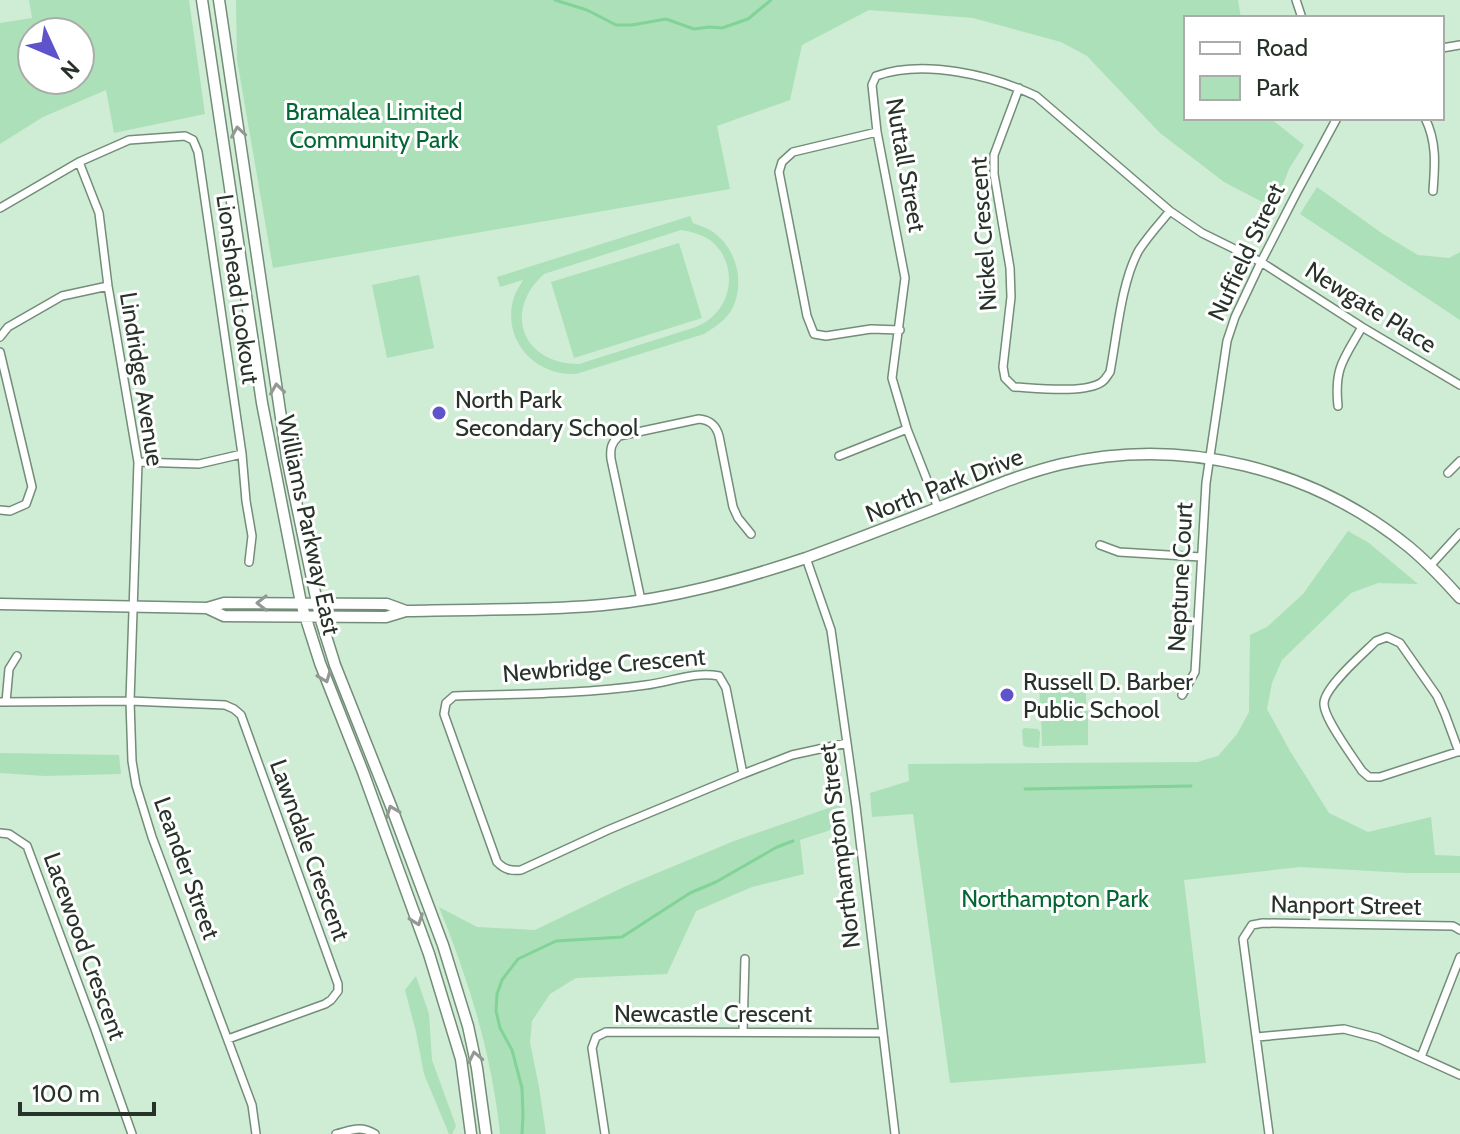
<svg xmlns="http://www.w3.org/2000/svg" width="1460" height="1134" viewBox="0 0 1460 1134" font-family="Cabin,sans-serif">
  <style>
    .green { fill: #ace0b8; fill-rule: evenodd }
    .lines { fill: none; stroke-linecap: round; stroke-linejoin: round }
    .stream { stroke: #81d398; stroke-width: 3 }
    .street-casing { stroke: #738d78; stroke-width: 10 }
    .secondary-casing { stroke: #738d78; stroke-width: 13 }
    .street { stroke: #fff; stroke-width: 7 }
    .secondary { stroke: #fff; stroke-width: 10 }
    .oneway { stroke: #939894 }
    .poi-dot { fill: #5f53cb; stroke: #fff; stroke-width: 3 }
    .labels { text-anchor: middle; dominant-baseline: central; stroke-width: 6; stroke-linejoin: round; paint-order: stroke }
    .park-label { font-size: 24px; fill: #046632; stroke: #fff }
    .street-label { font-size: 24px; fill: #273229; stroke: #fff }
    .poi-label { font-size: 24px; fill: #273229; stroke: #fff; text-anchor: start }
  </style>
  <rect width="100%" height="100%" fill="#cfecd5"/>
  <!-- green -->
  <path class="green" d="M29,0H189L205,114L114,133L106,90L43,117L0,144V23L32,18ZM32,32H80V80H32Z
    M236,0H1238L1241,18H1186V118H1270L1304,145L1289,169L1274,208L1224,182L1160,133L1087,56L1061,42L973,18L869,10L802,45L790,100L717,126L730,189L273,268L237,60Z
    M1317,187L1383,234L1418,255L1449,258L1460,252V320L1300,214Z
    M690,216L693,223C698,225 705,227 710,230C736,246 746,282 732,309C726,320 715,327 704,334L576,374C534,376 501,339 514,297C516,291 520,286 523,280L500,287L497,277ZM681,230C692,232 701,234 710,240C735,259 735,297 712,317C708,321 702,324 696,327L579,364C523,364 502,312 544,274Z
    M679,243L702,318L574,358L551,282Z
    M419,275L434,348L387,358L372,285Z
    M1348,531L1369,543L1418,584L1378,583L1351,593L1282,660L1272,683L1267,709L1290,751L1329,813L1368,832L1431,817L1435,855L1460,856V873H1407L1300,867L1184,880L1206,1063L950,1083L913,814L872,817L870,793L909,781L908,764L1197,762L1218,756L1237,734L1249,712L1250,635L1267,627L1303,594Z
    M1086,675V709L1040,710L1039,676Z
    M1088,711V745L1042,746L1041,712Z
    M1024,728L1038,729L1040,732L1039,748L1026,747L1023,745L1022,730Z
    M0,753L119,755L121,774L45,776L0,773Z
    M840,804L843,826L800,840L804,874L752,887L696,911L667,974L576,978L550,994L532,1021L530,1042L539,1087L546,1134H500C492,1055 469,981 439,907L477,927L535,930L626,886L734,841Z
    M416,976L429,1014L432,1060L456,1126L452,1134H449L424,1074L416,1032L405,990Z"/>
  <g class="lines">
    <!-- stream -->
    <path class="stream" d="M555,0L587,10L616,25H632L666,19L694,29L709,27L722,28L748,19L771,0
      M1025,789L1191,786
      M522,1134L523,1115L522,1088L512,1050L500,1028L496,1011L497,994L502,980L518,959L556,941L622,937L690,893L716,882L777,847L793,841"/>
    <defs>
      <path id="street" d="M1296,0L1302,18
        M1442,48L1460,45
        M1019,88L994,155V174L1010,268L1011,297L1003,367L1005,378L1014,387C1035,388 1085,394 1102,382C1106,379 1107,376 1110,372C1117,336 1121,282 1139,250C1148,236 1160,223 1170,211
        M1425,118C1437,142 1435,165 1433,191
        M877,132L793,152L782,162L779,172L807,316L814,334L826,336L871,329L900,330
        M79,162L99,213L108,286L138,462L130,701L132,761L136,785L152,837L252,1105L256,1134
        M0,208L79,162L129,140L185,136L193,140L198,152L242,454L246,501L252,536L249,562
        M0,337L8,327L62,296L108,286
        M0,352L32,487L26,504L10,511L0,510
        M1338,406C1334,367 1344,359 1362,327
        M839,456L907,429
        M138,462L199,464L242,454
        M1448,473L1460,461
        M938,508L907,429L892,378L905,278L877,132L872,85L876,76C924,59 991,75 1036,96L1170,211L1202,233L1261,262L1362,327L1460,385
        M1100,545L1119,552L1201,557
        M806,558L831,630L856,807L895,1134
        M1430,566L1460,533
        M641,600L611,459C610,449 611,443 619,436L699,419C710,420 716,425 719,436L733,507L738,518L751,534
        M1182,695L1195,672L1206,483L1227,341L1235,317L1261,262L1297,192L1337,118
        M0,702L130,701L225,705L234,709L241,715L338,984V991L331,1000L325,1004L228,1039
        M6,702L9,669L17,656
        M1459,752L1445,714L1437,696L1400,643L1387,637L1376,641C1364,653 1323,688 1324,704C1324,719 1353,757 1362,771L1369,777H1380L1460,751
        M743,774L726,688L719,676C695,671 670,682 646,685C583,694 518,694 454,696L446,703L444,714L497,862C505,870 511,871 521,870L608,830L743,774L792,755L847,743
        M0,833L9,834L27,846L95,1029L132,1134
        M743,1032L745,959
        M1257,1037L1344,1029L1378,1038L1460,1075
        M1421,1057L1460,957
        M336,1134C352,1130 361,1125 375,1134
        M605,1134L592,1048L596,1037L606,1032L882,1033
        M1269,1134L1243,939L1252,925L1263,923L1453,926L1460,930"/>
      <path id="secondary" d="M202,0L262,403L301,603L320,663L363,772L429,954L461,1059L471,1134
        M219,0L287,458L320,617L335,665L391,806L443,945L468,1026L477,1068L486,1134
        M0,604L207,608L224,603L387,604L406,611
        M207,608L224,616L386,617L406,611C471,609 538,611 603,605C672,599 740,580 806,558C855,540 904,521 953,502C989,488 1024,473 1062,464C1183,436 1312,468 1409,547C1427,562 1444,580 1460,598"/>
    </defs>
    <!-- street casing -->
    <use href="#street" class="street-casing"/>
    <!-- secondary casing -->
    <use href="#secondary" class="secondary-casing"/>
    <!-- street -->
    <use href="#street" class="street"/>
    <!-- secondary -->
    <use href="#secondary" class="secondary"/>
  </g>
  <!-- one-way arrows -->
  <defs><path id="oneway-chevron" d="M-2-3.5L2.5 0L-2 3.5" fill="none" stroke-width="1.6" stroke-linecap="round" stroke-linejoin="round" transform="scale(2)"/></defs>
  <g class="oneway">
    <use href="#oneway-chevron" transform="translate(238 132) rotate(-99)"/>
    <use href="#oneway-chevron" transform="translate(277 389) rotate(-98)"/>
    <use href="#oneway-chevron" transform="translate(262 603) rotate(-180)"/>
    <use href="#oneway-chevron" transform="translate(325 677) rotate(69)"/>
    <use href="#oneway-chevron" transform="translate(392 811) rotate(-111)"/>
    <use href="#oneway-chevron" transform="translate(417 920) rotate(70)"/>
    <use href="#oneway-chevron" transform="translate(475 1057) rotate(-102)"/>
  </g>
  <!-- markers -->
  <g class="poi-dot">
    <circle cx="439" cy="413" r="8"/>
    <circle cx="1007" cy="695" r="8"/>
  </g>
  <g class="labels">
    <!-- park labels -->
    <g class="park-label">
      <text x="374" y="111">Bramalea Limited<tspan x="374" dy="28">Community Park</tspan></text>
      <text x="1055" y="898">Northampton Park</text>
    </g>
    <!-- street labels -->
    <g class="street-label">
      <text transform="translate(906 165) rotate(80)">Nuttall Street</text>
      <text transform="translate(983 234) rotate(-94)">Nickel Crescent</text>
      <text transform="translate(1246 252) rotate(-65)">Nuffield Street</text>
      <text transform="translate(238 289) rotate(82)">Lionshead Lookout</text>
      <text transform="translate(1371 307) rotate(32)">Newgate Place</text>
      <text transform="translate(142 379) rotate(81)">Lindridge Avenue</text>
      <text transform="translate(944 485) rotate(-21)">North Park Drive</text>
      <text transform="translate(309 525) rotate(78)">Williams Parkway East</text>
      <text transform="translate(1180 577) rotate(-87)">Neptune Court</text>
      <text transform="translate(604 665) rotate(-5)">Newbridge Crescent</text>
      <text transform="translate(839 846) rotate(-97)">Northampton Street</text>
      <text transform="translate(310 850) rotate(70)">Lawndale Crescent</text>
      <text transform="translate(187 868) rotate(70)">Leander Street</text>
      <text transform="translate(1346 905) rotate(1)">Nanport Street</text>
      <text transform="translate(85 946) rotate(70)">Lacewood Crescent</text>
      <text x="713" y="1013">Newcastle Crescent</text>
    </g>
    <!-- poi labels -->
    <g class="poi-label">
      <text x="455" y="399">North Park<tspan x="455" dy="28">Secondary School</tspan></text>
      <text x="1023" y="681">Russell D. Barber<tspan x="1023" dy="28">Public School</tspan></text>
    </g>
  </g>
  <!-- legend -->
  <rect x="1184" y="16" width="260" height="104" fill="#ffffff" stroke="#a9ada9" stroke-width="2"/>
  <rect x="1200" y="42" width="40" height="12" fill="#ffffff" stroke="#a9ada9" stroke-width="2"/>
  <text x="1256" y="56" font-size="24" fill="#273229">Road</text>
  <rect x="1200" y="76" width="40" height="24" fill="#ace0b8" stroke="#a9ada9" stroke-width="2"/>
  <text x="1256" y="96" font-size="24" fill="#273229">Park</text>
  <!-- north arrow -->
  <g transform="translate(56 56) rotate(134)"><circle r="38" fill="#ffffff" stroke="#a9ada9" stroke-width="2"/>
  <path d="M0-6L14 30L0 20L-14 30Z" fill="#5f53cb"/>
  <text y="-12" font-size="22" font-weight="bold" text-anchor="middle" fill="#273229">N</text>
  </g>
  <!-- scale -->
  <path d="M20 1102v12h134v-12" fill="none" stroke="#273229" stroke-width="4"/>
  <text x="32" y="1102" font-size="24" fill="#273229" stroke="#ffffff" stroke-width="6" paint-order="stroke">100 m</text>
</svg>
